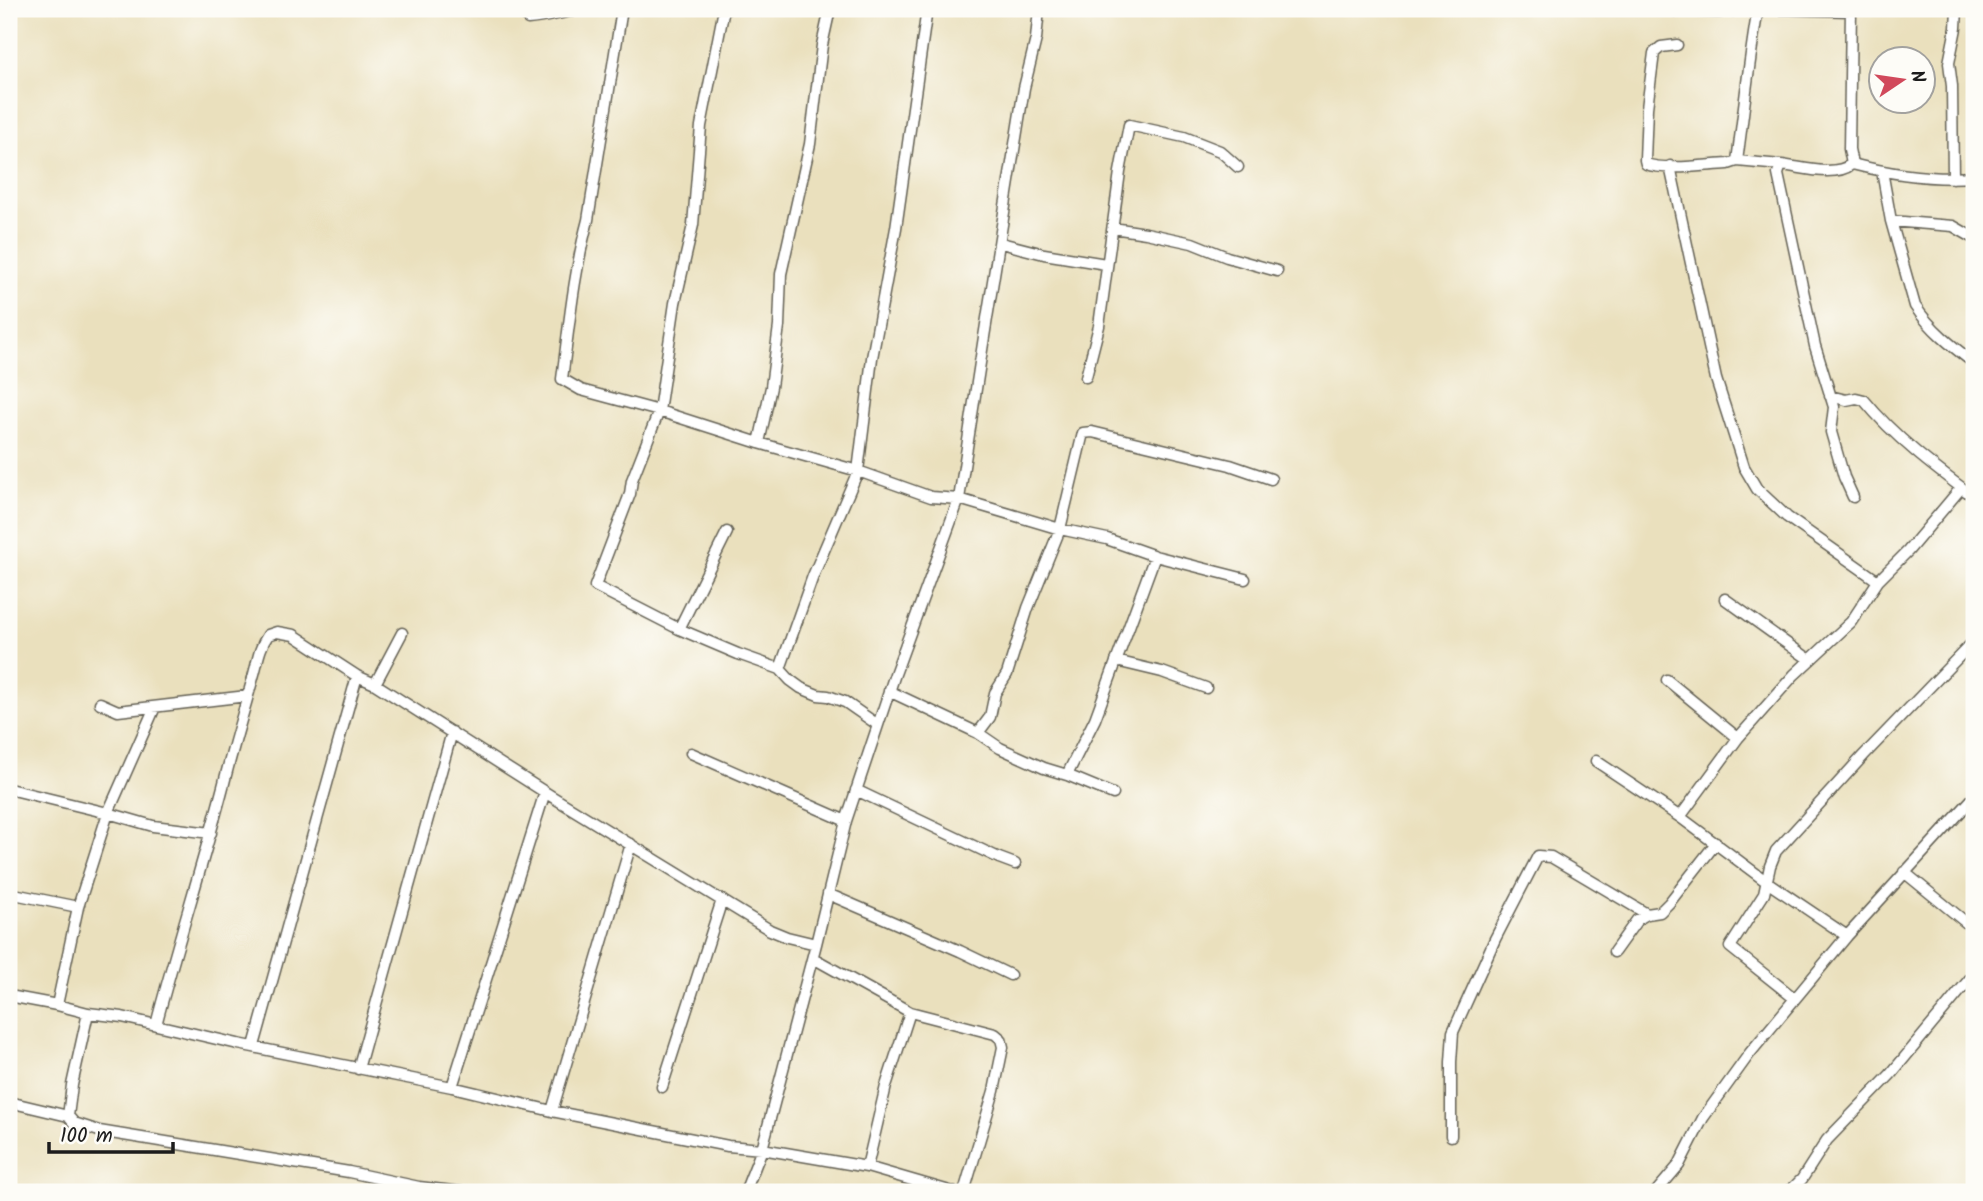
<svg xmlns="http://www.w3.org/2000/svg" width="1983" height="1201" viewBox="0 0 1983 1201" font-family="Kalam,sans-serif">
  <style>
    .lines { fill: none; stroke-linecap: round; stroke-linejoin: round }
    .street-casing { stroke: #646154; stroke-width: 13 }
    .street { stroke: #fff; stroke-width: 10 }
  </style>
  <rect width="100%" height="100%" fill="#fdfcf7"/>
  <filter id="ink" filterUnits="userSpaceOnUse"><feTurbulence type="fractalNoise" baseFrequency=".0143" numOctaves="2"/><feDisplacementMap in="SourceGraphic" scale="14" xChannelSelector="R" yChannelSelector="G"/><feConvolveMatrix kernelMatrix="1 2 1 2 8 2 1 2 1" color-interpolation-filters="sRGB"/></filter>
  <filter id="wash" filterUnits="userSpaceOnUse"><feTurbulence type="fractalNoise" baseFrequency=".00686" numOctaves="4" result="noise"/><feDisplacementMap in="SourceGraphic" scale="28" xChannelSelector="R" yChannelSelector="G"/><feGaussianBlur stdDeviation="1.57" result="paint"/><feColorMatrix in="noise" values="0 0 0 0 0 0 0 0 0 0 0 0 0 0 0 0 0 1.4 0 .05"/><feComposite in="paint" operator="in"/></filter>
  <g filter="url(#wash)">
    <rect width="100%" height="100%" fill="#eae0bd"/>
  </g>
  <g filter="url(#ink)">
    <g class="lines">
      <defs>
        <path id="street" d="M622,9L588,220C574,272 569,326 562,379L581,390L659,411L759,443L858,471L931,497L959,499L1060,529L1107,539L1155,556L1095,719L1067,775L1044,768L1000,748L978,733L889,691
          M724,9L701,126L693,225L675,303L659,411L632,480L630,494L595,586L679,629L738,654L780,669L790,680L801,688L818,695L828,696L845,702L878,725
          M1673,9L1676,11L1718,12L1750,9
          M1765,9L1851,11
          M1851,9L1849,149L1852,164
          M528,19C549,18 569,9 590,9
          M1677,45L1661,47L1654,53L1647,108L1645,160L1646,164C1665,171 1707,165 1728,164L1737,161C1744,110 1749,59 1758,9
          M1737,161L1781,165L1778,174L1815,346L1834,407L1831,432L1844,477L1853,497
          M1781,165C1802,167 1834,178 1852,164C1891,174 1934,180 1974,177
          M1670,166L1716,379L1744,467L1757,489L1787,517L1878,581
          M1882,171L1891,221L1915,306C1930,329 1953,347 1974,363
          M1953,178L1952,86L1949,63L1956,28L1957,9
          M1891,221L1953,226L1974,238
          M1113,228L1146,233L1192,243L1227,257L1277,271
          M1001,243L1044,254L1106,264
          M1086,377L1099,326L1120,172L1129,125L1184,137L1220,151L1238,167
          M1830,396L1846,400L1856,398L1864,400C1895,438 1935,468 1974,497
          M759,443L771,387L779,326L781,274L810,144L822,45L830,9
          M1155,556L1245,579
          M1725,599L1810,660
          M679,629L727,532
          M1116,661L1162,672L1206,688
          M780,669L813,576L858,471L872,358L896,228L927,9
          M1667,680L1738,738L1680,817
          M375,684L402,633
          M100,703L118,711L247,696
          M978,733L990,717L995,693L1007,674L1028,608L1060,529L1083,433L1092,432L1230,465L1271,479
          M1738,738L1794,675L1851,622L1878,581L1908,551L1961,488
          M691,753L846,821
          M1596,761L1680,817L1767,882L1847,936
          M1067,775L1113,794
          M9,789L108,813L153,826L211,833
          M856,790L999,858L1015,864
          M1904,872L1974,929
          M9,893L78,907
          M828,894L960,951L1010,975
          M1614,952L1637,920L1647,914L1660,912L1669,903L1716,843
          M813,958L910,1012L995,1034L1001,1039L1003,1047L994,1091L964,1192
          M9,996L57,1005L88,1013L122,1017L238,1044L452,1087L552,1111L728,1146L762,1149L867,1167L953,1192
          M1794,998L1730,947L1764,894L1770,866L1776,851L1864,755L1974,641
          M57,1005L78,907L108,813L155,707
          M156,1025C177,944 203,864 224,783C233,746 244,711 254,674C258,660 259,648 268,635L277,632L294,635L357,676L375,684L551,796L770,930L787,937L816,944
          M254,1046L357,676
          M358,1069L452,732
          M452,1087L545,792
          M662,1087L722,900
          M9,1102L68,1116L74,1123L99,1131L349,1172L419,1187L461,1192
          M552,1111L631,844
          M68,1116L72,1085L88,1013
          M1451,1136V1062L1453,1032L1495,939L1538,856L1551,857L1647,914
          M867,1167L886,1086L910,1012
          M745,1192L762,1149L816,944L846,821L895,674L959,499L984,337L1024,88L1036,39L1039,9
          M1656,1192L1679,1165L1703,1118L1750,1053L1847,936L1974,797
          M1789,1192L1802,1179L1827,1140L1890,1075L1974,974"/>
      </defs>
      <!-- street casing -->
      <use href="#street" class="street-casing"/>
      <!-- street -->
      <use href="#street" class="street"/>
    </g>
  </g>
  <!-- margin -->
  <rect width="1983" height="1201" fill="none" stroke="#fdfcf7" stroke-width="35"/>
  <!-- north arrow -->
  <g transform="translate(1902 80) rotate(77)"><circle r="33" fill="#fdfcf7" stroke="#a3a29f" stroke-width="2"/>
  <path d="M0-5L12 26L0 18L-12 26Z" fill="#d1495b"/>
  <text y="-10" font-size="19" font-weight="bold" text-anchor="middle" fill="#1c1c1c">N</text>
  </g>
  <!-- scale -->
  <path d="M49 1142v10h124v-10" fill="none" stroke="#1c1c1c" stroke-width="3.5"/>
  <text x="60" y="1142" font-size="21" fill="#1c1c1c" stroke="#fdfcf7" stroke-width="5" paint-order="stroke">100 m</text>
</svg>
